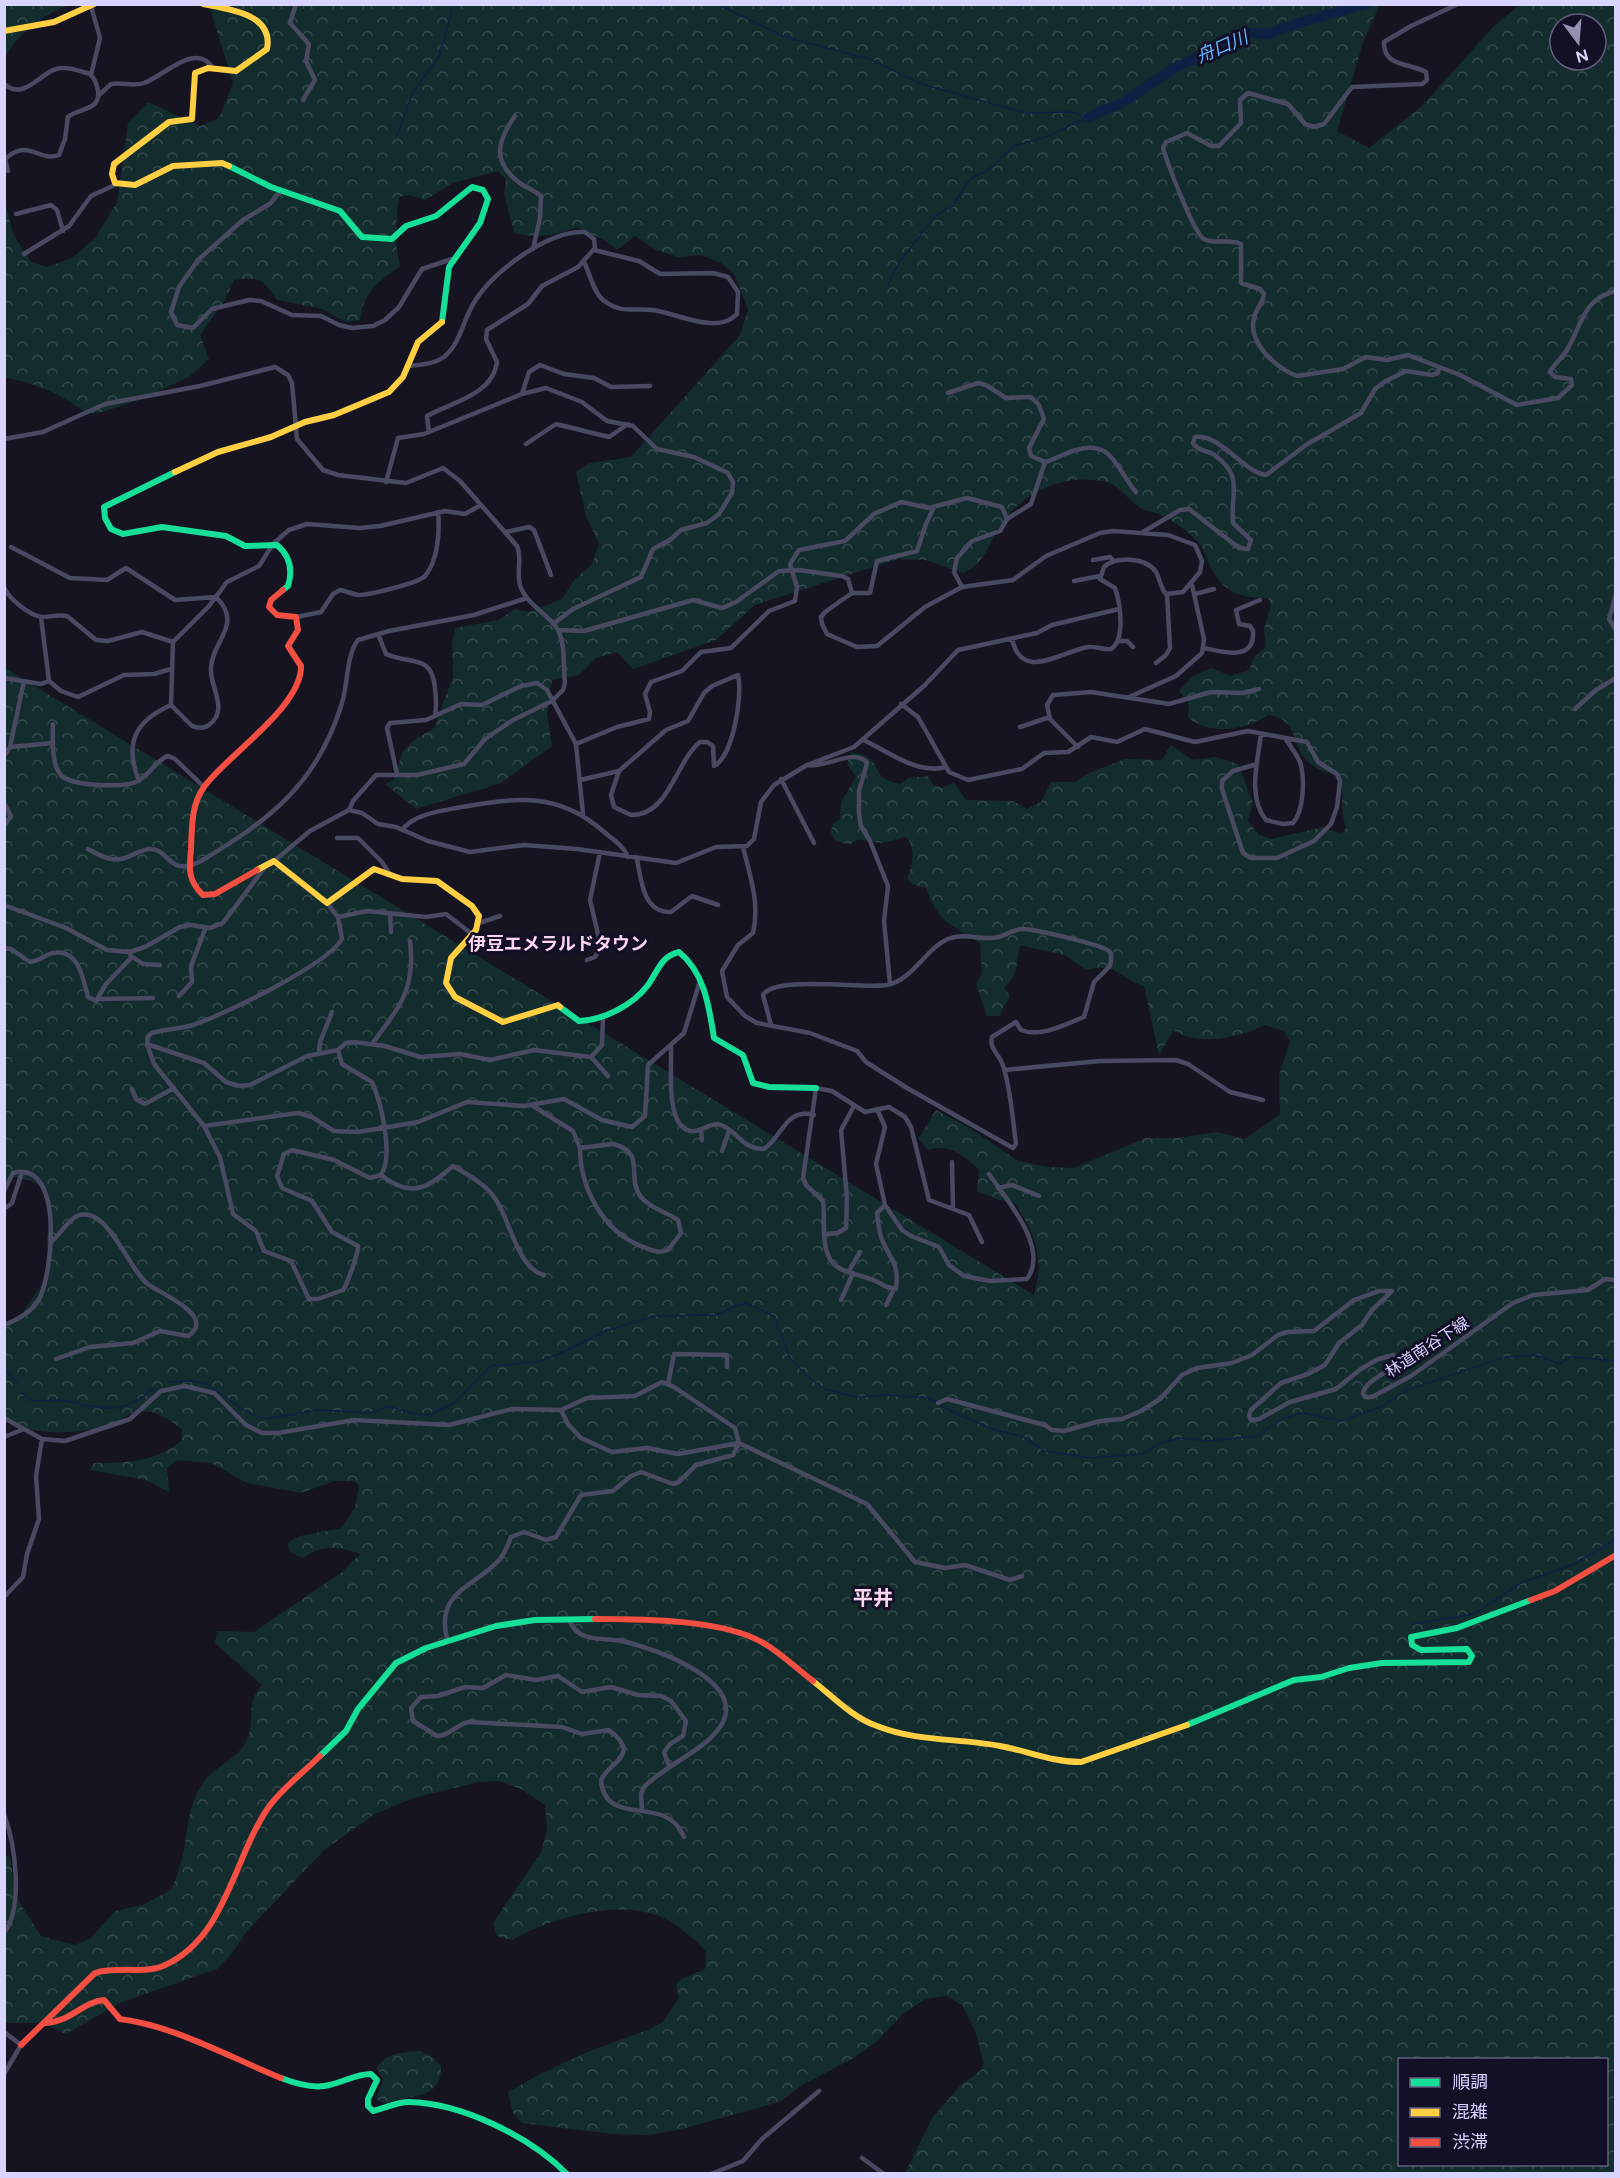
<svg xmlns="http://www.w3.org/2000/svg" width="1620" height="2178" viewBox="0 0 1620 2178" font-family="Figtree,'Noto Sans JP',sans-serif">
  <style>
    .forest { fill: url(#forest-crowns); fill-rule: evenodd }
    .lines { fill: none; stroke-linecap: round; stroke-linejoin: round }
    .stream { stroke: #0d2144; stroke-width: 1.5 }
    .river { stroke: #0d2144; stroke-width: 10 }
    .street { stroke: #4a4962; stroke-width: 4.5 }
    .fast { stroke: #16e098; stroke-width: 6 }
    .slow { stroke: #ffcf43; stroke-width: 6 }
    .jam { stroke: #f24e42; stroke-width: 6 }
    .labels { text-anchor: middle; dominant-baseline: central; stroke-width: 6; stroke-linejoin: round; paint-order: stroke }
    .street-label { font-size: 16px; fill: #d9d4ff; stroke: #130f26 }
    .water-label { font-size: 18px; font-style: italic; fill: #62b6ff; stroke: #130f26 }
    .neighbourhood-label { font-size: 18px; font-weight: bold; fill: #ffd6f0; stroke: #130f26 }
    .quarter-label { font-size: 20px; font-weight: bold; fill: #ffd6f0; stroke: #130f26 }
  </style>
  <defs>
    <pattern id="forest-crowns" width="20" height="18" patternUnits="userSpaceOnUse" patternTransform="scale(1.5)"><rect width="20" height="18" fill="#132c2d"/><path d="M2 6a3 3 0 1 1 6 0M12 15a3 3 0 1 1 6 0" fill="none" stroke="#354a4c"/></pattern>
  </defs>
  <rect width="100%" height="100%" fill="#161421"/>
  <!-- forest -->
  <path class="forest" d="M5,5H69C47,12 12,37 5,60Z
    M209,5H1380L1364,39L1337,131L1369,148L1422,106L1492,28L1519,5H1615V2173H905L933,2117L960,2086L981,2070L984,2064L975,2031L963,2006L947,1996L925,1999L903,2014L876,2042L852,2059L802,2085L779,2102L678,2130L648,2135L613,2134L522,2123L513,2113L508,2092L540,2074L592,2050L648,2030L663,2022L679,1997L676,1985L681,1979L705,1969L706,1951C691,1936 671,1918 649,1913C607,1902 550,1919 512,1940L497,1936L493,1923L541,1852L547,1831L545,1805L521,1789L499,1781L479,1782L413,1798L375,1814L324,1850L247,1931L230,1956L217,1969L122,2002L66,2034L41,2023H5V1856L10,1857L16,1897L41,1936L75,1945L91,1938L115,1911L143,1905L172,1889C177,1875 183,1859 185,1844C188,1822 190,1802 203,1783C215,1766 236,1760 246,1742C256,1723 245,1702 262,1685L215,1643L217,1631L254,1632L342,1572L360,1554C339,1546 322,1544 303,1558L290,1552L287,1543L300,1536L342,1528L355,1507L359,1485L353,1481H334L301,1493L247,1483L211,1463L177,1460L167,1468L169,1492L146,1480L90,1470L94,1463C126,1463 157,1462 182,1440V1430C170,1419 154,1408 137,1412C125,1414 115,1425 103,1428C73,1433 31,1437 5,1419V1326L16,1323L50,1272C49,1262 47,1252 47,1243C50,1204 59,1184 10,1176L5,1188V668L1034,1295C1045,1256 1035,1236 1015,1203L996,1199L977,1191L979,1170C965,1156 949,1143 928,1150L918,1139L936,1110L971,1129L1018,1161L1048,1167L1074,1168L1146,1138H1177L1217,1132L1245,1139L1280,1114L1279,1075L1290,1041L1284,1031L1265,1025C1242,1036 1212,1044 1186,1036C1181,1035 1179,1031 1173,1031L1159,1055L1144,986C1119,978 1115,961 1086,970L1065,955L1020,945C1016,961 1019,976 1004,987L1010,996L999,1016H987L976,984L982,973L980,943C950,924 939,923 926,888L912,884L907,879C912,865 917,849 906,837L881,843L859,839L849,845L836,841L831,834L832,825L840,819L841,802L856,777L847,764L851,752C888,757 864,778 901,784L909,778L928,776L933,785L942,788L954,782L966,800L1013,801L1027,809L1041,802L1051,782H1075L1091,772L1126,759L1162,760L1171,745L1193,760L1216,757L1238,764L1253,802L1248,821L1258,834L1271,839L1323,827L1341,834L1346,828C1340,811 1344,794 1341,776C1327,773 1312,769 1303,756C1291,737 1296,720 1269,715C1244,730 1213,736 1188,718L1189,703L1179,691L1192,677L1211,668L1231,676L1249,670L1255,656L1266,647L1264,629L1271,605L1268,598C1245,599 1223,593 1212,569C1207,560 1204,548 1197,541C1187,530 1170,518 1156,513C1150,511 1144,511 1139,507C1130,501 1117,484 1107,482C1064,472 1021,492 998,529C987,548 984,564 962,573L926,560L898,559L755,605L716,640L633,669L617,652L596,658L579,675L552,680L547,714L552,746L501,783L416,809L385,784L393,780L403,751L414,740L434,728L453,677L452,643L455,628L498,620L515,609L529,612L562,599L575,579L592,564L599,544L586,516L576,472L590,463L631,457L740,335L748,310L735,276L721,263L701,255L678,257L656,250L635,236L617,250L606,241L576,227C554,237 537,238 514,233L504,194L506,179L498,171L453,183L425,200L409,195L399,197C396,222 394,242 400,266C377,284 364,290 360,320L346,322L322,309L277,300C262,278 261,277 234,280L225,300L200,335L209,359C202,365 196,373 188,377C173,385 103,417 89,413C81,411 73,403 65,399C50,390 21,379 5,378L4,197L13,234L31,262L47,267L72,258L96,237L117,202L128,123L148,102L200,126L219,118L233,83ZM1560,24H1596V60H1560ZM1400,2060H1606V2164H1400Z
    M420,2051L434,2058L441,2066C442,2102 409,2093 385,2104L376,2099L383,2080L377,2068C387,2051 403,2053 420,2051Z"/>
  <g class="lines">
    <!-- stream -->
    <path class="stream" d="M717,4L785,37L869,59L922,84L1025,113L1071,112L1088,117
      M397,136L412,94L439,56L454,4
      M888,285L898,264L935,216L953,206L966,184L975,176L987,171L1014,146L1049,136L1087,117
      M4,1368L17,1383
      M169,1382L192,1381L207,1384L245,1411L264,1419L320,1410L370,1413L389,1406L413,1414L428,1415L454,1403L491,1366L537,1362L557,1355L605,1331L655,1316L715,1315L745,1303L774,1316L790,1358L807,1376L824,1389L857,1397L886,1395L928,1398L957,1414L995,1430L1022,1436L1045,1451L1092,1458L1142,1454L1161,1443L1179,1438L1209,1441L1258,1436L1279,1420L1302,1413L1340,1421L1381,1407L1405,1391L1505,1357L1536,1355L1559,1364L1571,1357L1616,1361
      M21,1391L29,1400C42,1402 54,1399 66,1401C104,1409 122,1416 153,1389
      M1413,1624L1474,1614L1521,1583L1574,1564L1616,1539"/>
    <!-- river -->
    <path class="river" d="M1088,117L1124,102L1171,70L1210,51L1234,45L1249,33L1268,34L1292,25L1366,4"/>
    <!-- street -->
    <path class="street" d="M296,4L290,23L309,44L306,61L315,80L303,100
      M1458,4L1411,26L1384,42C1383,67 1410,63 1426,72L1427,80L1422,84L1352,87L1324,124L1314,127L1305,124L1288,104L1248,93L1240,100L1241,123L1219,146H1211L1187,133L1166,142L1163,148C1167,162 1194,234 1204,239C1215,245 1229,238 1241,244V283L1260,289L1264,294C1263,303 1257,307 1255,315C1245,341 1276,368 1297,376L1343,369L1366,357L1387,360L1408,355L1460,375L1517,405L1558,398L1572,385L1571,379L1555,377L1550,372C1554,364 1562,358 1567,350C1582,325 1583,298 1616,291
      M91,6L100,38L91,75
      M222,8L231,4
      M4,84C24,101 39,74 56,69C67,66 79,71 90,74C94,78 97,84 98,91C101,111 78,108 68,117L65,139L59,155C39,163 29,137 5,159L8,171
      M98,96L111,84C122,82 133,87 144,83C164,76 196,41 213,68
      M515,116C496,143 492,162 521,184C528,188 535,191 541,196L540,218L533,249
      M281,190L271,203L243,220L198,260L179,287L171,312L177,325L193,328L212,309L249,300L261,301L292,315L321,316L339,325L352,328L373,326L385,320L399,307L422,269L452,259
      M16,214L51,205L57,210L63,231
      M24,254L69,226L91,196L117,184
      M584,262C590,274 593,291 603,300C621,314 633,308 652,310C675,312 717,336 737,314L738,292L728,277L713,273L660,274L639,261L594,250
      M408,366C420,365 434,364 444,357C461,343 463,319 475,301C493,271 549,230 585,232L594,239L595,248L578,267L542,286L528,304L487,330L486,339L497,362C493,395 450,403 427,416L429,432
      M948,393L978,383L986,385L1006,398L1031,397L1039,405L1044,419L1029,448L1031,456L1045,462C1056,459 1065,453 1076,450C1113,439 1116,469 1136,492
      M522,394L529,372L540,365L564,374L594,378L611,387L650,386
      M4,439L43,432L105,404L200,386L275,367L288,375L292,383L297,439L323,470L338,475L406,483L443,468L460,481L517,546C523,559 515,574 521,588C527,604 546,613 556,627C566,641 563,666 565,683L563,690L552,701L513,720L485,739L464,764L417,775H376L353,801L349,810
      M526,444L556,424L609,437L628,424
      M386,482L398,438L424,434L522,394L546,388L582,402L607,421L633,426L657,449L694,457L728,473L733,482L732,493L719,514L707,523L681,530L670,540L653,549L641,577L573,609L553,624
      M934,507L926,524L917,551L877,561L870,593H852L825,612L821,617L822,624L827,634L857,647L877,646L925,607L962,587L1013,580L1046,556L1100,533L1113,531L1168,535L1195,545L1202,561L1200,572L1183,592L1166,594C1160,587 1160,579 1156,572C1146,557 1116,556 1104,567L1100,579L1115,588C1120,602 1126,640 1111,649C1103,650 1096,646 1088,647C1062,651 1022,683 1012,639
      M506,532L529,527L534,530L551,575
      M1143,532L1180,510L1189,509L1239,548L1248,549L1251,540L1233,523C1230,492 1245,476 1213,454C1206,450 1198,451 1193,443L1195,437C1221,434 1243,472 1266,475L1306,445L1361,413L1375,389L1384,382L1406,371L1432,375L1438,373L1439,367
      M11,547L70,578L107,580L126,568L175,600L216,597C244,625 212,640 211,668C209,686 230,710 209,725C204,729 198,728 192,726L171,705L173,642
      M1093,560L1110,557L1114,561
      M1074,581L1100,576
      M4,587C8,598 30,616 42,617C51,617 58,614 67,616L96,640L108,641L142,632L173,642L209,606L227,582L259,566L273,544L289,530L307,524L360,528L380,526L445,511L465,514L481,505
      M962,587L954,572L957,558L972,541L1000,531L1007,519L1031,504L1045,462
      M1195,594L1214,589
      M1616,594L1609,619L1616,630
      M41,617L49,681L61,691L78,697L124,675L154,674L171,669
      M296,617L321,612L333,594L340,590C346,591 352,594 358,595C369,595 419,583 425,576C438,561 440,531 438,512
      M558,630L584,631L693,600L722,608L736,602L779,571L799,570L842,576L848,579L852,593
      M378,634L386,654C410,665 432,653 435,688C436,697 437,707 435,716
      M1118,641H1127L1133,647
      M1204,648C1223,652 1255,662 1253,631L1250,626L1239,624L1236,610L1260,600
      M1156,663L1166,655L1170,648L1167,594
      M738,675C743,695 733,757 714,766L713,746L707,742H700C675,762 670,815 631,815L614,807L611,795L619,771L666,730L688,721L704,693L712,686Z
      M4,678L41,684L49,681
      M1129,697L1176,676L1202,653L1204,639L1192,585
      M901,704L918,717L949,772L968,780L1022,769L1044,753L1068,752L1091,737L1117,742L1145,729L1195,742L1248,731L1307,742L1318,762L1337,774L1340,781L1337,807L1331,824L1314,841L1277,858H1251L1243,853L1222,789V781L1233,771L1257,764
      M1575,709L1596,690L1616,678
      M53,724C53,738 51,762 60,774C67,786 124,788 136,782C149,776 156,760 168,756L175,759L204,787
      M1020,727L1050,717
      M1261,734C1258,760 1247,797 1266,820L1283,824L1293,823C1304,811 1305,778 1300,762C1296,753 1290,746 1285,738
      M864,740C888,752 918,775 946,767
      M576,744L617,727L649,719L650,712L645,694L651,682L682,671L701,652L731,648L769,611L795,601L797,587L790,564L799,550L845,541L874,514L901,502L929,508L967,498L1002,507L1007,519
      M10,747L53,743
      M1078,747L1050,719L1047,705L1053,695L1091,692L1169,704L1211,692L1243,693L1259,689
      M4,756L10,747L24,681
      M807,765C825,769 854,747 867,763L859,791V813L861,826L870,841L888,886L884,921L890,984
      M397,774L387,728L390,723L426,720L461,704L482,705L521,686L537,683L547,690L576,744L583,814
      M781,779L814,843
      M580,780L619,771
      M139,781C124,743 135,721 171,705
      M4,803L11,816L4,826
      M402,830C413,815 439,811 456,808C514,798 556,790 603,831C612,839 624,846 628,857
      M337,838H358L382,862L389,873
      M743,847C750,876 760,903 753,933L738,945L722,971L727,997L745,1016L757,1023L810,1033L857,1051L866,1062L907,1088L1013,1148L1016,1144C1013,1122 1010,1082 1002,1063C998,1053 989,1048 992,1037L1016,1022L1021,1030C1042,1038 1065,1024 1084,1017L1094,982L1110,966C1111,962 1112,956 1110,952C1105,945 1033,929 1023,929C1012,929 1003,938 993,938C977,939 963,933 948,939C926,948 913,980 887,985C863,989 774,975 763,995L771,1025
      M88,849C104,858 115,864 132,855C137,853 144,849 150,849C170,849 168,878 201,861C270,820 318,783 342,703C348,684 346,656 358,640L389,631L474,615L527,598
      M637,859C641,880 643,913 671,912L692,896L718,905
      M274,861L310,831L349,810L362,813L378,824L396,827L428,841L470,852L524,845L577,849L676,863L716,847L747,846L754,839L761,802L774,785L807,765L854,747L925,685L958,650L1037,633L1052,625L1119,609
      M4,905L66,928L107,950L130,952L145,947L180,927L191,925L210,928L223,923L265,867
      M390,913L391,932
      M338,917L367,911L426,917L446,914L472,934
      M479,923L500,916
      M4,948L11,949L30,962C39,961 44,955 53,953C79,948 83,979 88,997L96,1001L106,984L131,958L130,952
      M131,956L143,964L160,965
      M587,960L595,957L601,947L590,900L600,852
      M179,996L192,982L191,966L206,927
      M100,999L153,998
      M147,1044L204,1063L226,1082L239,1086L250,1085L307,1056L338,1050L342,1064L372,1082C381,1102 394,1156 381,1175L370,1178L334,1160L292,1150L284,1154L277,1176L282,1188L312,1201L332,1232L358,1246C359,1251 347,1285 343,1290L318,1299H309L291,1261L264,1251L256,1231L233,1214L220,1157L204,1126L154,1064L147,1044L148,1036L152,1033C165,1029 180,1029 193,1025C223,1015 327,965 342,939L338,917L327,903
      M372,1044C399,1007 416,990 410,941
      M671,1047C672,1068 665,1125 690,1131C701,1133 711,1121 721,1125C738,1131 741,1149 764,1149C782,1137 786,1107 814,1115
      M338,1050L346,1043L354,1042L385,1046L420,1057L460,1054L490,1060L534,1050L591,1057L602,1045L603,1016
      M319,1053L320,1042L332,1012
      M591,1057L608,1076
      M1004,1070L1100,1061L1176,1060L1188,1064L1230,1092L1263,1100
      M132,1089L136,1099L145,1104L174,1088
      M533,1106L573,1131L580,1148
      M877,1109L885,1127L876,1164L885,1205
      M204,1126L298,1113L312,1117L334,1131L358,1132L418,1122L467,1102L524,1106L564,1099L602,1120L632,1127L645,1116L648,1065L684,1033L699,984
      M701,1130L702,1140
      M613,1144C646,1152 627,1175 639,1194C647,1207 666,1212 678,1220L681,1233L668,1250C658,1254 651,1250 641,1246C603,1231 580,1188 580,1148Z
      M722,1151L729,1131
      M952,1162L953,1208
      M381,1175C411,1199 428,1188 453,1166C468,1175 484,1183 494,1197C510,1217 516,1268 544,1275
      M998,1188L1012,1185L1039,1196
      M4,1191L13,1173C65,1159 53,1277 38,1301C31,1312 17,1320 4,1325
      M4,1209L12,1203L22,1172
      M826,1234L838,1233L846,1228L847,1198L841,1130L854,1106
      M51,1242C60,1235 67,1221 77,1216C107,1203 128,1270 149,1285C162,1294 217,1317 188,1336L160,1331L133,1343L90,1347L56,1359
      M982,1242L969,1215L929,1200L911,1127L905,1117L889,1107L865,1112L832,1091L816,1088L803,1178L806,1185L823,1201C826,1221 818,1256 839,1268C847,1273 860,1275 870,1279C879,1281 887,1290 896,1288C899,1264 892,1262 883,1242C879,1234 878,1223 877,1213L885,1205L902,1230L911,1236L939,1247L949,1265L964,1276L990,1281L1027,1279C1050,1248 1006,1199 989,1174
      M849,1271L860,1252
      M841,1300L853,1273
      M886,1305L894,1289
      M668,1384L674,1354L727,1355V1367
      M938,1403L947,1399L1045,1425L1052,1430L1064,1431L1100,1421L1122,1419L1141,1411L1160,1399L1182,1375L1197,1368L1232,1363L1252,1355L1278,1335L1287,1332L1314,1331L1354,1300L1379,1291H1392L1372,1310L1362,1325L1339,1343L1325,1365L1308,1374L1281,1383L1251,1410L1249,1415L1251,1420L1259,1419L1290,1402L1336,1389L1361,1369L1378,1359L1394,1355C1396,1374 1367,1377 1363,1393L1365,1397H1372L1411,1376L1513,1303L1533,1295L1588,1290L1605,1279L1616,1280
      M561,1410L568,1424L581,1438L612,1452L647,1448L678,1454L739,1443L867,1504L915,1562L945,1568L965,1565L1010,1580L1022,1576
      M4,1418L42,1439L65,1441L130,1419L161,1391L185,1386L214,1393L246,1425L262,1433H278L354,1420L449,1425L512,1409L561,1410L587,1398L635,1396L662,1382L674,1387L735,1428L739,1443L733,1455L696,1465L679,1482L673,1484L641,1472L631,1476L613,1491L581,1495L556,1537L546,1540L524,1532L511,1537C508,1545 505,1553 500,1559C476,1587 435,1590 447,1639
      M4,1437L24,1429
      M4,1597L23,1577L27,1554L39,1519L36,1476L42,1439
      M569,1620C572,1627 576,1633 585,1636C596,1640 609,1639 621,1641C655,1648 757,1684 717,1731C700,1752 666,1765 644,1787L641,1794L642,1810
      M669,1766L664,1752L670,1744L683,1736L686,1721L671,1701L661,1696L638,1695L611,1687L582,1692L558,1676L536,1680L506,1675L483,1688L465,1687L438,1696L421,1697L411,1708L413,1721L437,1736C450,1736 456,1724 469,1722L562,1727L582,1734L609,1730C642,1755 610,1761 601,1780C605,1830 666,1792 684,1837
      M4,1814C15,1843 24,1907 4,1933
      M4,2032L21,2045L4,2074
      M862,2158L884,2174
      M711,2174L743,2161L762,2139L819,2091"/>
    <!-- fast -->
    <path class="fast" d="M229,166L271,187L340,211L362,237L392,239L406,226L436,216L472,187L483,190L488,199L480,223L449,267L442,322
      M175,472L104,507L105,518L111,529L123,534L162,527L226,536L245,546L277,545C290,556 293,570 288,586L283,590
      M560,1007L579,1021C604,1020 633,1005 648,985C658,971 661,956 679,952C705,973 709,1007 714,1038L743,1055L753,1083L769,1087L816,1088
      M1187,1725L1294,1680L1321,1677L1349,1668L1382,1663L1469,1662L1472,1656L1467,1649L1421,1650L1412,1645L1411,1637L1457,1628L1531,1600
      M320,1756L346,1731L358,1709L396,1663L426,1648L496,1626L535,1620L595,1619
      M281,2078C294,2083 310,2088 324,2086C341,2084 354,2074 371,2074L377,2080L368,2099V2106L373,2111C385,2108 397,2102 409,2102C462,2103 530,2137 567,2174"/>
    <!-- slow -->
    <path class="slow" d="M203,4C229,9 274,14 267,49L236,71L208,68L195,73L192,119L169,122L114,164L112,174L115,183L135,185L173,166L222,163L229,166
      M4,31L54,22L94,4
      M175,472L218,452L271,437L305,422L334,415L389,392L403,377L418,342L442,322
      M257,870L274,861L327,903L374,869L402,879L437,881L472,906L479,916L476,930L451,958L446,983L455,997L503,1022L558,1005L560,1007
      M813,1681C832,1696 853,1718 877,1726C917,1742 959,1738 1000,1746C1028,1751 1052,1762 1081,1762L1187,1725"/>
    <!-- jam -->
    <path class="jam" d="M257,870L215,894L203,895C188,881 189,869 191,849C192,828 191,805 204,787C226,756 302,707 301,666L288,646L298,630L296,617L277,615L269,607L271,600L283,590
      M1531,1600L1555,1591L1616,1555
      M595,1619C641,1619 725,1619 765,1644C782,1654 797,1669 813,1681
      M45,2023C73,2021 82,2002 104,2000L120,2019C175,2026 229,2057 281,2078
      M21,2045L95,1973C116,1966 145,1974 163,1966C226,1939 233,1859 268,1808C281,1789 304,1772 320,1756"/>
  </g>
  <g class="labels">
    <!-- street labels -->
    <g class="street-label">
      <text transform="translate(1427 1347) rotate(-33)">林道南谷下線</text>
    </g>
    <!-- water labels -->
    <g class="water-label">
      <text transform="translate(1222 47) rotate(-23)">舟口川</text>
    </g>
    <!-- neighbourhood labels -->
    <g class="neighbourhood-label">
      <text x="558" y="944">伊豆エメラルドタウン</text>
    </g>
    <!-- quarter labels -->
    <g class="quarter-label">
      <text x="873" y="1598">平井</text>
    </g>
  </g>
  <!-- border -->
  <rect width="1620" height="2178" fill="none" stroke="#d9d4ff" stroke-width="12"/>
  <!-- legend -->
  <rect x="1398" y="2058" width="210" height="108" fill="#130f26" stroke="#625e7d" stroke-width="1.5"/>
  <rect x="1410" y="2078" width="30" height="9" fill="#16e098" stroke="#625e7d" stroke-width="1.5"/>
  <text x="1452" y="2088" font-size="18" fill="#d9d4ff">順調</text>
  <rect x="1410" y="2108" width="30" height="9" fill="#ffcf43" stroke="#625e7d" stroke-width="1.5"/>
  <text x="1452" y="2118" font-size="18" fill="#d9d4ff">混雑</text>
  <rect x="1410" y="2138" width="30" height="9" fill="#f24e42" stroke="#625e7d" stroke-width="1.5"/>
  <text x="1452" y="2148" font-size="18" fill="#d9d4ff">渋滞</text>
  <!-- north arrow -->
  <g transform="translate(1578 42) rotate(164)"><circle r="28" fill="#130f26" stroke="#625e7d" stroke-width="1.5"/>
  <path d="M0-4.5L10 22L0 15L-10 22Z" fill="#9591b1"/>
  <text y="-9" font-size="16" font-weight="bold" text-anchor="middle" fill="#d9d4ff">N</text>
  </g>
</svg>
